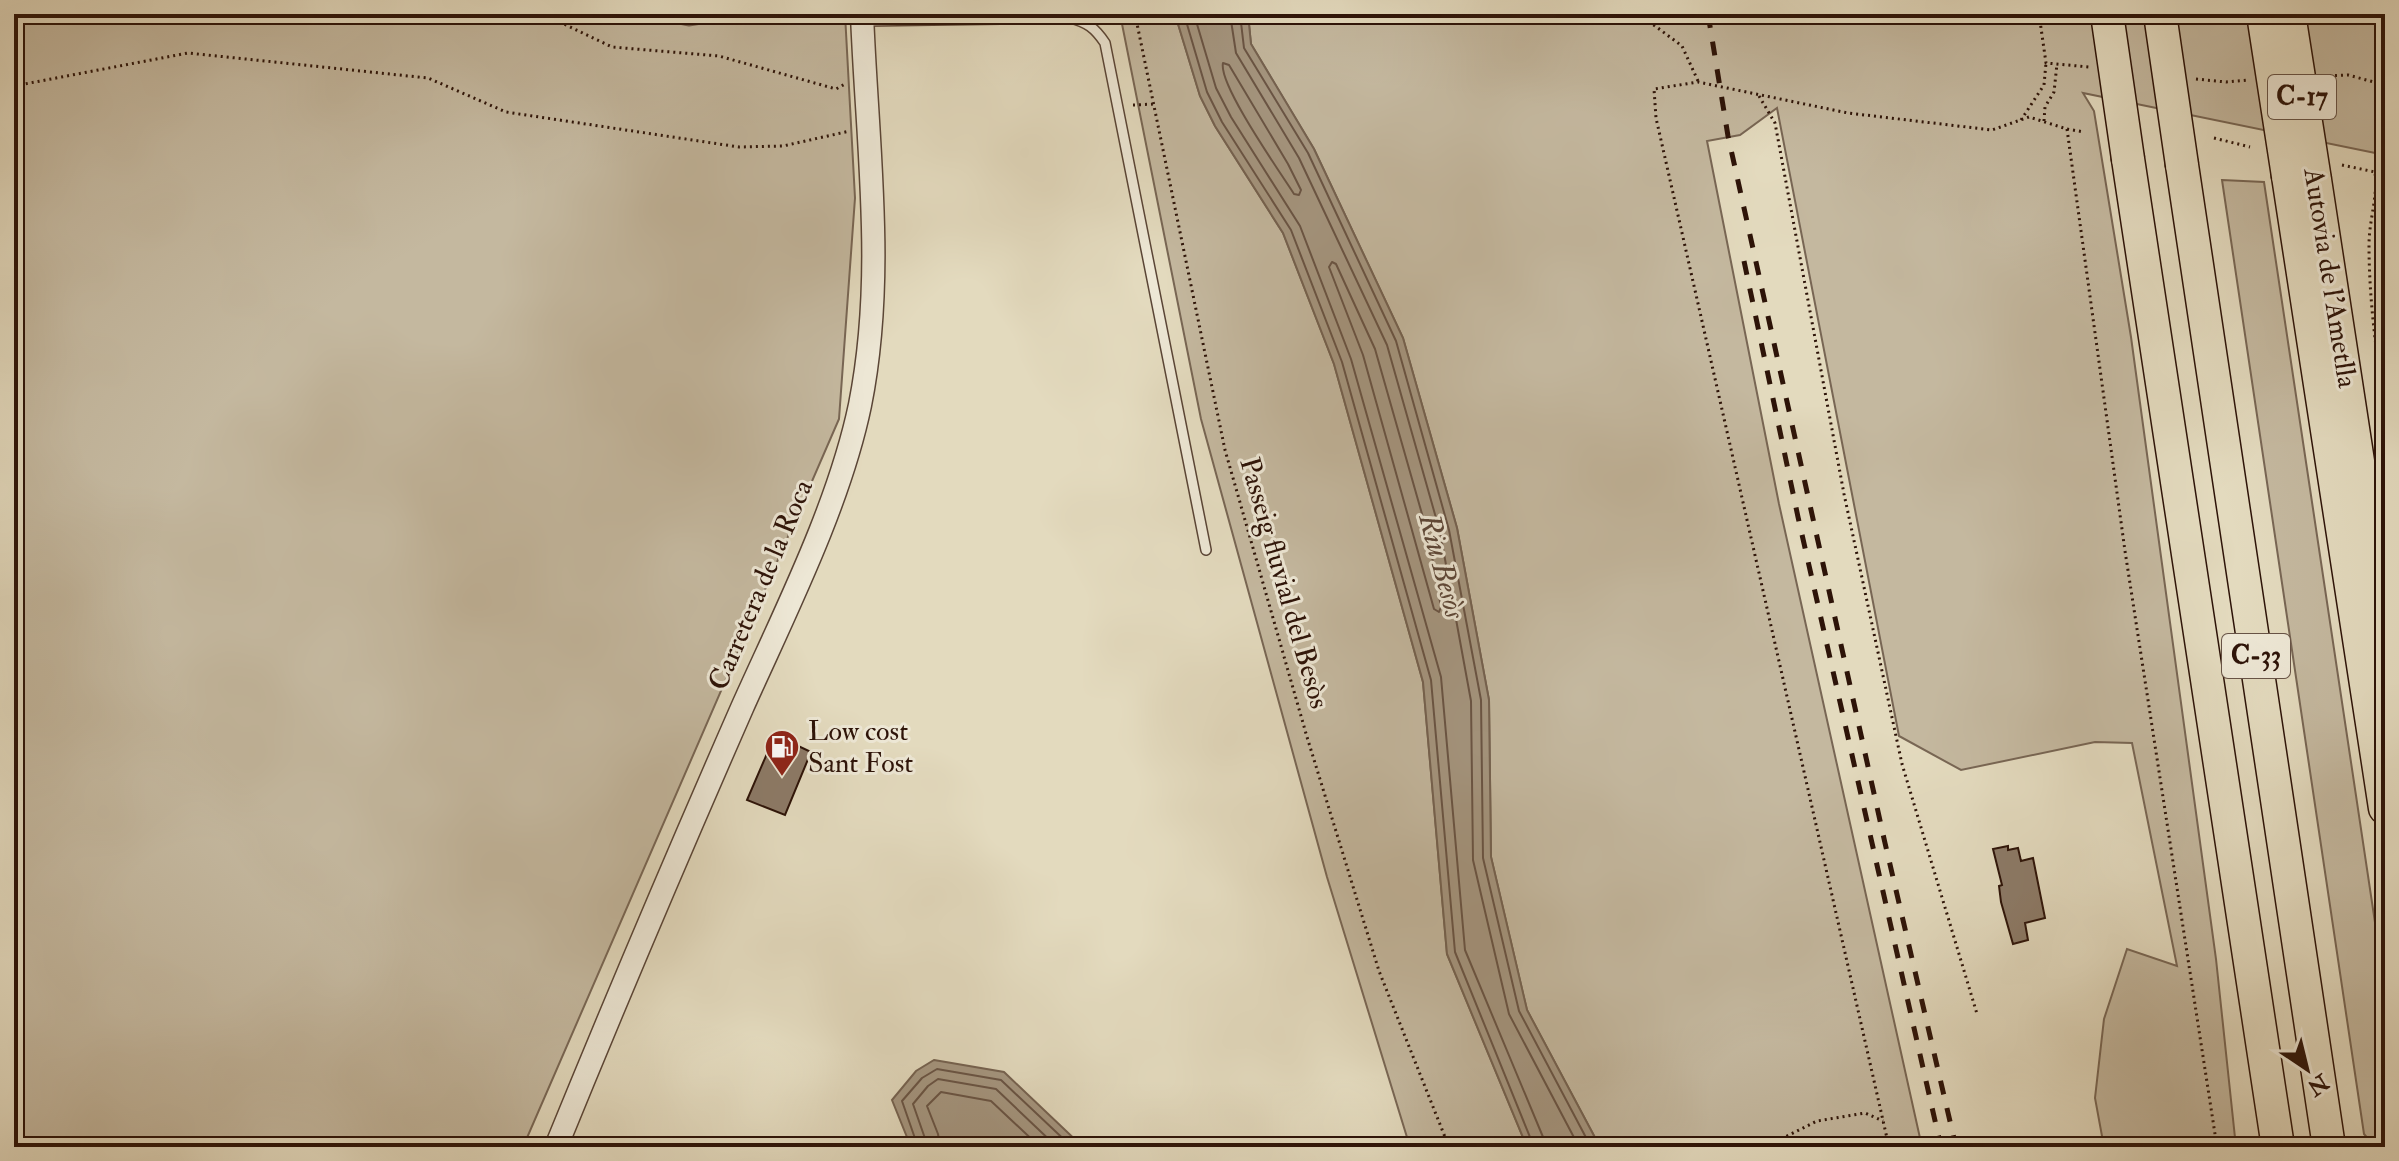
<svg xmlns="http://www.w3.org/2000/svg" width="2399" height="1161" viewBox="0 0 2399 1161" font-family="'IM FELL Double Pica',serif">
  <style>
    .green { fill: #c4b89f; stroke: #786654; stroke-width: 2 }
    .water { fill: #a59680; stroke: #756250; stroke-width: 2 }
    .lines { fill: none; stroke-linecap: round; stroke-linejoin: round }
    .shore { stroke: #695444; stroke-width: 2 }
    .stream { stroke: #756250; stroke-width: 5 }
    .building { fill: #8c7a67; stroke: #2d1308; stroke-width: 2 }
    .service-casing { stroke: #5a4536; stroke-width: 12 }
    .tertiary-casing { stroke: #5a4536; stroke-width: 25 }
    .motorway-casing { stroke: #2d1308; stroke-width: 35 }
    .path { stroke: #2d1308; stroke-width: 3; stroke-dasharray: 2 4; stroke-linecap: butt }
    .service { stroke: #ede7d5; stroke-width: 9 }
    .tertiary { stroke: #ede7d5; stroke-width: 22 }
    .motorway { stroke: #e3dabe; stroke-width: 32 }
    .rail { stroke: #2d1308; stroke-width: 5; stroke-dasharray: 14 14; stroke-linecap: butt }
    .motorway-bridge-casing { stroke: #2d1308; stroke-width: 35; stroke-linecap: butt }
    .motorway-bridge { stroke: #e3dabe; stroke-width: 32 }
    .labels { text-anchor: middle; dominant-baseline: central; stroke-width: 6; stroke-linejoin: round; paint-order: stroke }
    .shield { fill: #ede7d5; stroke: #675346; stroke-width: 2 }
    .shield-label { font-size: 26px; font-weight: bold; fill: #2d1308 }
    .street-label { font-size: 28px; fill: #2d1308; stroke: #ede7d5 }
    .poi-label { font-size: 28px; fill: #2d1308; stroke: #ede7d5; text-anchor: start }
    .water-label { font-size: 30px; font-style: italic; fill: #5d4738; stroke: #ede7d5 }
  </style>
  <rect width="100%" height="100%" fill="#e3dabe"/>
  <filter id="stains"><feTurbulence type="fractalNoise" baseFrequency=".0025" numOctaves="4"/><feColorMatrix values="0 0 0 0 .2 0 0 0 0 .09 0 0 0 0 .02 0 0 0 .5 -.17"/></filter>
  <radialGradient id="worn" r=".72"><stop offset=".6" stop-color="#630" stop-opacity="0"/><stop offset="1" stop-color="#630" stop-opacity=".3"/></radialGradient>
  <!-- green -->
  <path class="green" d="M14,14H845L855,198L839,419L523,1147H14Z
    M1120,14H1175L1200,96L1215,126L1283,233L1334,364L1423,682L1447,954L1527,1147H1410L1327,877L1201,419Z
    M1248,14H2385V155L2083,93L2094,111L2131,337L2216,959L2236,1147H2104L2095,1098L2104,1019L2127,949L2177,966L2132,743L2095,742L1961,770L1899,736L1777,108L1740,135L1707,141L1779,504L1922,1147H1600L1527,1010L1491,857L1489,700L1457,528L1403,338L1314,149L1251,44Z
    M2222,180L2264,182L2385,989V1147H2375L2364,1134Z
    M2385,226V346L2375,248Z"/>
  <!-- water -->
  <path class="water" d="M1175,14H1248L1251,44L1314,149L1403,338L1457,528L1489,700L1491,857L1527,1010L1600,1147H1527L1447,954L1423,682L1334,364L1283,233L1215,126L1200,96Z
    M934,1060L1004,1072L1083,1147H911L892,1100L916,1071Z"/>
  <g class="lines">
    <!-- shore -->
    <path class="shore" d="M1184,14L1207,92L1222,122L1291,230L1342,362L1431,680L1455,952L1534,1147
      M1194,14L1216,88L1231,117L1300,226L1351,359L1441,677L1465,950L1543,1137L1544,1147
      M1230,14L1236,53L1299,158L1387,345L1440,532L1471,701L1473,860L1509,1014L1579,1147
      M1240,14L1244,48L1308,153L1396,341L1449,530L1481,700L1483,858L1519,1011L1591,1147
      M1223,63L1229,65L1288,164L1301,190L1299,195L1294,194C1280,172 1218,84 1223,63Z
      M1332,262L1336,264L1375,349L1428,535L1441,607L1439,612L1434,609L1363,355L1329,267Z
      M918,1147L902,1101L922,1078L937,1069L1001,1080L1072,1147
      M928,1147L913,1104L928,1086L938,1079L996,1089L1057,1147
      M940,1147L938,1134L927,1106L941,1092L991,1101L1040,1147"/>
    <!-- stream -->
    <path class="stream" d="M639,14L689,24L751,14
      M2302,14L2385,17"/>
  </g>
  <!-- building -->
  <path class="building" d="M775,735L811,752L785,815L747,800Z
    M2008,846V850L2018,848L2021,861L2033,858L2045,918L2025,923L2028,940L2013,944L2001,902L1999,886L2002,885L1993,849Z"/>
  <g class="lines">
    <defs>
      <path id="service" d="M864,21L1070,18C1087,22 1095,28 1105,43L1206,550
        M1082,21L1101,14"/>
      <path id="tertiary" d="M556,1147C616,1000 678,854 742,708C784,614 839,506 860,405C886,275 867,145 862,14"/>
      <path id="motorway" d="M2128,159L2278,1147
        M2182,165L2329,1147
        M2288,176L2385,808
        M2315,180L2385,638"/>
    </defs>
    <!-- service casing -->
    <use href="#service" class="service-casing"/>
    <!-- tertiary casing -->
    <use href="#tertiary" class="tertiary-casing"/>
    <!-- motorway casing -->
    <use href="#motorway" class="motorway-casing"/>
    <!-- path -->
    <path class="path" d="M543,14L612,47L719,56L836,89L845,84
      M1135,14L1225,450L1307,737L1379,971L1449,1147
      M1639,14L1682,46L1698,81
      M2039,14L2046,63L2089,67
      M2323,76L2348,75L2385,85
      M2196,79L2226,82L2248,80
      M14,86L188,53L428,78L506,112L739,147L783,146L850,131
      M1759,96L1775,123L1844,494L1902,764L1977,1014
      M1133,105L1155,104
      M2021,120L2044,85L2046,63
      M2044,121L2045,107L2054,92L2057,64
      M2067,129L2125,551L2217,1147
      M2214,138L2250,147
      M2342,165L2375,172
      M2385,170L2375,172C2378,197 2369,220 2369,245C2369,302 2377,357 2385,412
      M1765,1147L1817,1121L1865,1113L1883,1121
      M1889,1147L1656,118L1654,89L1698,82L1848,113L1992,130L2029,117L2067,129L2084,132"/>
    <!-- service -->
    <use href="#service" class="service"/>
    <!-- tertiary -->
    <use href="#tertiary" class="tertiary"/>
    <!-- motorway -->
    <use href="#motorway" class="motorway"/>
    <!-- rail -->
    <path class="rail" d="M1708,14L1728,136L1885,843L1956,1147
      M1744,261L1798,517L1941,1147"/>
    <defs>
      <path id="motorway-bridge" d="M2107,14L2128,159
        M2160,14L2182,165
        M2263,14L2288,176
        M2289,14L2315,180"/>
    </defs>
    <!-- motorway-bridge casing -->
    <use href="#motorway-bridge" class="motorway-bridge-casing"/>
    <!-- motorway-bridge -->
    <use href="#motorway-bridge" class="motorway-bridge"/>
  </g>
  <!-- icons -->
  <defs>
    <symbol id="fuel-pin" viewBox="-11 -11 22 30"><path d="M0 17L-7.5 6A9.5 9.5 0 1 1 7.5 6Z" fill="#8f2418" stroke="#ede7d5"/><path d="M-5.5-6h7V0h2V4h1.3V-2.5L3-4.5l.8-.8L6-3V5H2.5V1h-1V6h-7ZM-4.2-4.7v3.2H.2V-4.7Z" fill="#fff"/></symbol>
  </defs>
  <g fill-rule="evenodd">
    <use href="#fuel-pin" x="762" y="727" width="40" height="54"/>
  </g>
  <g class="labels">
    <!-- shield labels -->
    <g class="shield">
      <rect x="2268" y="75" width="68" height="44" rx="6"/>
      <rect x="2222" y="634" width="68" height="44" rx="6"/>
    </g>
    <g class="shield-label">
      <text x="2302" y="97">C-17</text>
      <text x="2256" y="656">C-33</text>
    </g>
    <!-- street labels -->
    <g class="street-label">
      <text transform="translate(2330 278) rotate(81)">Autovia de l'Ametlla</text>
      <text transform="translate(1284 583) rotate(74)">Passeig fluvial del Besòs</text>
      <text transform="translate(761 585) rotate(-67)">Carretera de la Roca</text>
    </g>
    <!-- poi labels -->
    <g class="poi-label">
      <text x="808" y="731">Low cost<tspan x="808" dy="32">Sant Fost</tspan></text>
    </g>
    <!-- water labels -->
    <g class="water-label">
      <text transform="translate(1442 566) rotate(75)">Riu Besòs</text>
    </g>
  </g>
  <!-- margin -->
  <rect width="2399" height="1161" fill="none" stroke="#e3dabe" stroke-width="48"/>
  <rect x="16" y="16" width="2367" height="1129" fill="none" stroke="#2d1308" stroke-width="4"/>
  <rect x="24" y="24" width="2351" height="1113" fill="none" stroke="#2d1308" stroke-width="2"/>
  <!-- north arrow -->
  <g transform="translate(2307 1069) rotate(145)" stroke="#ede7d5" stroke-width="6" paint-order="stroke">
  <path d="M0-6L14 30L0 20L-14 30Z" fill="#2d1308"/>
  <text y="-12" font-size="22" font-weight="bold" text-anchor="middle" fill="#2d1308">N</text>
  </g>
  <rect width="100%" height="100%" filter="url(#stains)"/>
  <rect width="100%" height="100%" fill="url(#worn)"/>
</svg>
